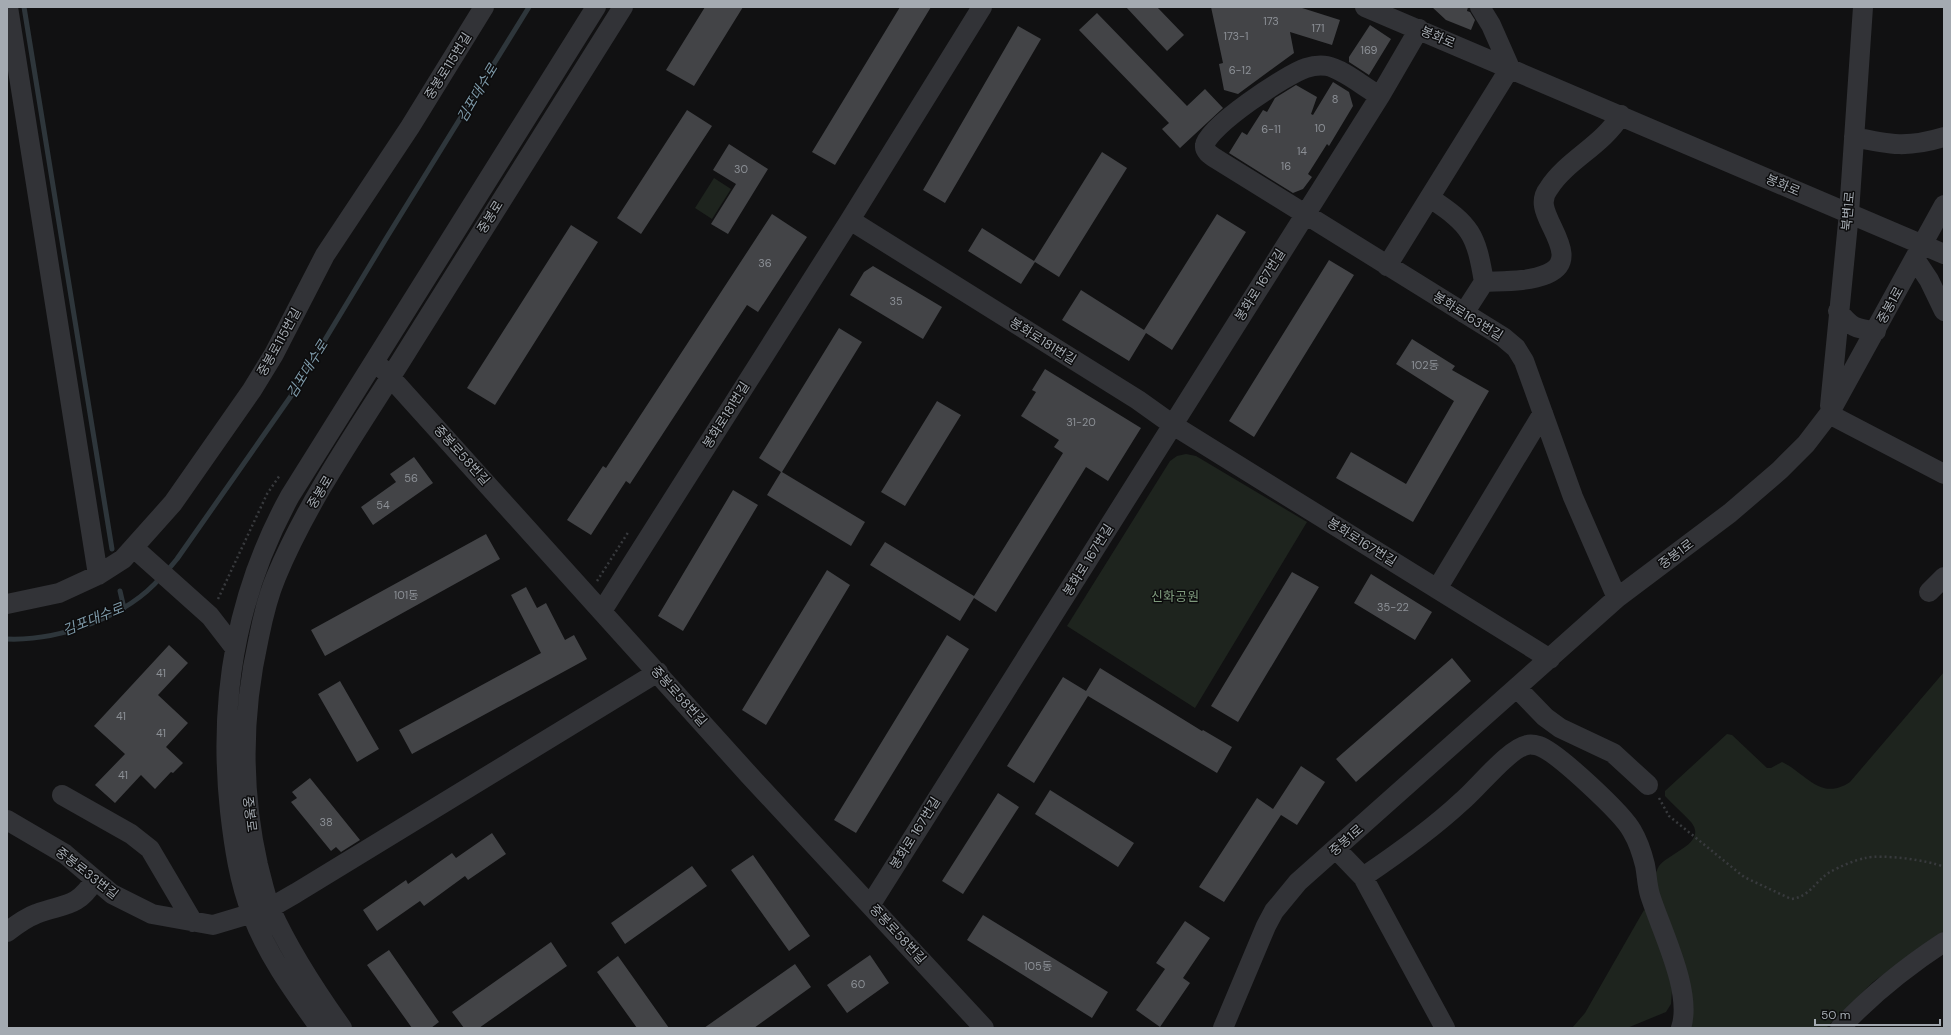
<svg xmlns="http://www.w3.org/2000/svg" width="1951" height="1035" viewBox="0 0 1951 1035" font-family="'DM Sans','Noto Sans KR',sans-serif">
  <style>
    .green { fill: #1e241e }
    .lines { fill: none; stroke-linecap: round; stroke-linejoin: round }
    .stream { stroke: #2e363b; stroke-width: 5 }
    .building { fill: #434447 }
    .path { stroke: #383a3d; stroke-width: 2.5; stroke-dasharray: 2 3; stroke-linecap: butt }
    .minor { stroke: #323337; stroke-width: 20 }
    .labels { text-anchor: middle; dominant-baseline: central; stroke-width: 3; stroke-linejoin: round; paint-order: stroke }
    .number-label { font-size: 11px; fill: #8c9096 }
    .street-label { font-size: 13px; fill: #a4aab1; stroke: #0c0c0d }
    .park-label { font-size: 13px; fill: #7f9a7d; stroke: #0c0c0d }
    .water-label { font-size: 14px; font-style: italic; fill: #7e9aa9; stroke: #0c0c0d }
  </style>
  <rect width="100%" height="100%" fill="#111112"/>
  <!-- green -->
  <path class="green" d="M714,178L731,189L712,219L695,208Z
    M1186,454L1196,456L1307,522L1195,708L1067,626L1170,461L1177,456Z
    M1944,672V931L1873,982L1826,1028H1689L1654,877C1656,874 1657,869 1659,866C1669,853 1708,843 1691,822C1683,813 1673,805 1665,796V791L1727,734L1732,735L1767,768H1771L1782,762C1806,773 1820,802 1850,782Z
    M1644,910L1648,912L1667,964L1672,990L1671,1004L1666,1012L1627,1028H1572L1585,1013Z"/>
  <g class="lines">
    <!-- stream -->
    <path class="stream" d="M24,7L112,549
      M167,571L177,559L291,396L387,237L529,7
      M120,591L124,608
      M7,639C59,641 127,617 161,577"/>
  </g>
  <!-- building -->
  <path class="building" d="M705,7H743L694,86L666,70Z
    M900,7H931L835,165L812,152Z
    M1126,7H1157L1184,35L1167,51Z
    M1211,7H1299L1340,20L1332,45L1290,32L1294,53L1238,94L1224,90L1219,64L1223,63Z
    M1432,7H1468L1467,11L1470,12L1475,20L1471,30L1446,20Z
    M1097,13L1187,106L1205,89L1223,108L1180,148L1162,129L1169,123L1079,30Z
    M1370,25L1391,39L1369,75L1349,62V57Z
    M1018,26L1041,39L945,203L923,190Z
    M1333,82L1349,92L1353,106L1329,146L1327,144L1308,174L1312,177L1303,189L1293,193L1229,153L1242,132L1247,135L1263,110L1267,112L1275,98L1296,85L1317,97L1311,114L1313,115Z
    M687,110L712,126L641,234L617,218Z
    M729,144L768,169L728,234L711,224L736,184L713,170Z
    M1102,152L1127,168L1059,277L1035,262L1021,284L968,251L982,228L1034,261Z
    M772,214L807,237L758,312L747,305L630,484L626,481L591,535L567,520L603,466L606,468Z
    M1217,214L1246,232L1172,350L1146,333L1129,361L1062,320L1081,290L1144,330Z
    M571,225L598,242L495,405L467,388Z
    M1329,260L1354,275L1254,437L1229,421Z
    M873,266L942,307L923,339L850,295L864,272Z
    M839,328L862,342L782,472L865,522L851,546L767,495L781,472L759,458Z
    M1412,339L1455,366L1452,370L1489,391L1413,522L1336,478L1351,452L1406,484L1454,401L1396,364Z
    M1045,369L1141,428L1108,481L1086,467L996,612L974,598L960,621L870,565L885,542L974,596L1063,453L1054,447L1059,440L1021,416L1036,392L1032,390Z
    M937,401L961,415L905,506L881,492Z
    M414,457L433,483L373,525L361,507L396,482L390,474Z
    M733,490L758,505L683,631L658,616Z
    M486,534L500,559L325,656L311,630Z
    M827,570L850,585L766,725L742,710Z
    M1292,572L1319,587L1238,722L1211,706Z
    M1371,574L1432,612L1415,640L1354,603Z
    M526,587L537,608L546,603L565,640L574,635L587,659L412,754L399,730L541,653L511,595Z
    M947,635L969,649L856,833L834,820Z
    M169,645L188,663L158,695L188,723L166,747L183,763L173,773L171,772L155,789L141,775L115,803L95,785L125,754L94,726Z
    M1452,658L1471,681L1356,782L1336,759Z
    M1100,668L1202,731L1203,730L1232,747L1217,773L1088,696L1034,783L1007,766L1063,677L1086,691Z
    M340,681L379,749L357,762L318,694Z
    M1301,766L1325,782L1297,825L1281,815L1224,902L1199,887L1257,798L1273,809Z
    M310,778L360,840L341,852L336,847L331,851L291,802L297,798L292,792Z
    M1050,790L1134,843L1118,867L1035,814Z
    M998,793L1019,807L963,894L942,881Z
    M492,833L506,854L468,880L465,876L424,906L420,901L377,931L363,910L406,880L408,884L452,853L456,858Z
    M753,855L810,936L789,951L731,870Z
    M692,866L707,886L625,944L611,923Z
    M983,915L1108,992L1092,1018L967,940Z
    M1185,921L1210,938L1183,978L1190,983L1160,1027L1136,1010L1165,969L1156,963Z
    M551,942L567,966L479,1028H464L452,1012Z
    M389,950L439,1022L431,1028H412L367,965Z
    M870,955L889,983L847,1013L827,985Z
    M618,956L669,1028H637L597,972Z
    M795,964L811,987L754,1028H704Z"/>
  <g class="lines">
    <!-- path -->
    <path class="path" d="M597,581L629,531
      M218,599L267,494L280,475
      M1659,798L1669,816L1744,877L1791,899C1810,897 1815,881 1830,872C1839,867 1855,860 1865,858C1882,854 1928,860 1944,867"/>
    <!-- minor -->
    <path class="minor" d="M8,7L98,575
      M1365,7L1944,254
      M1380,96C1365,88 1343,69 1327,66C1321,65 1312,66 1306,68C1287,74 1207,127 1205,145C1204,152 1212,156 1218,160L1503,337L1516,348L1524,361L1573,497L1617,598
      M1854,137C1890,145 1908,148 1944,137
      M1430,198C1471,225 1476,234 1484,282L1464,313
      M850,220L1138,400L1173,425L1550,659
      M1915,259L1929,280L1944,311
      M1387,266L1510,68L1491,25L1480,7
      M1484,282C1504,281 1528,282 1547,274C1580,260 1547,227 1544,206C1543,200 1545,193 1549,188C1567,160 1602,146 1621,115
      M1838,311C1851,327 1855,329 1876,331
      M383,369L750,776L984,1028
      M1830,406L1849,213L1863,7
      M1829,414L1944,474
      M134,548L210,616L234,647
      M1437,589L1543,413
      M1929,592L1944,577
      M7,604L59,593L98,575L123,559L173,503L252,390L274,354L325,255L410,127L484,7
      M602,611L850,220L982,7
      M1517,688L1545,717L1560,728L1613,753L1648,785
      M62,795L131,834L150,849L193,922
      M7,820L65,854L112,894L152,914L213,925L270,908L296,893L658,672
      M1336,849L1363,877L1445,1028
      M1363,877C1397,854 1431,830 1461,802C1477,789 1508,749 1527,745C1530,744 1536,745 1539,746C1557,752 1623,814 1632,831C1638,841 1642,853 1645,865C1647,875 1647,885 1650,895C1661,930 1693,992 1681,1028
      M871,904L1380,96L1419,29
      M7,932C16,925 25,918 36,914C64,903 76,909 94,881
      M320,1028C295,993 267,955 252,914C239,881 234,846 230,811C218,700 236,594 290,496L596,7
      M342,1028C315,990 290,952 271,910C265,896 262,880 258,865C241,790 242,712 259,637C263,617 268,596 276,577C310,495 366,418 412,343C482,231 553,119 623,7
      M1223,1028L1266,926L1274,911L1298,882L1617,598L1730,513L1780,470L1806,444L1829,414L1944,205
      M1840,1028C1871,995 1906,967 1944,942"/>
  </g>
  <g class="labels">
    <!-- number labels -->
    <g class="number-label">
      <text x="1271" y="21">173</text>
      <text x="1318" y="28">171</text>
      <text x="1236" y="36">173-1</text>
      <text x="1369" y="50">169</text>
      <text x="1240" y="70">6-12</text>
      <text x="1335" y="99">8</text>
      <text x="1320" y="128">10</text>
      <text x="1271" y="129">6-11</text>
      <text x="1302" y="151">14</text>
      <text x="1286" y="166">16</text>
      <text x="741" y="169">30</text>
      <text x="765" y="263">36</text>
      <text x="896" y="301">35</text>
      <text x="1425" y="365">102동</text>
      <text x="1081" y="422">31-20</text>
      <text x="411" y="478">56</text>
      <text x="383" y="505">54</text>
      <text x="406" y="595">101동</text>
      <text x="1393" y="607">35-22</text>
      <text x="161" y="673">41</text>
      <text x="121" y="716">41</text>
      <text x="161" y="733">41</text>
      <text x="123" y="775">41</text>
      <text x="326" y="822">38</text>
      <text x="1038" y="966">105동</text>
      <text x="858" y="984">60</text>
    </g>
    <!-- street labels -->
    <g class="street-label">
      <text transform="translate(1438 37) rotate(23)">봉화로</text>
      <text transform="translate(448 66) rotate(-58)">중봉로115번길</text>
      <text transform="translate(1783 185) rotate(23)">봉화로</text>
      <text transform="translate(1848 211) rotate(-85)">북변1로</text>
      <text transform="translate(490 217) rotate(-58)">중봉로</text>
      <text transform="translate(1260 285) rotate(-58)">봉화로 167번길</text>
      <text transform="translate(1890 305) rotate(-61)">중봉1로</text>
      <text transform="translate(1468 316) rotate(32)">봉화로163번길</text>
      <text transform="translate(1043 341) rotate(32)">봉화로181번길</text>
      <text transform="translate(279 342) rotate(-61)">중봉로115번길</text>
      <text transform="translate(726 415) rotate(-58)">봉화로181번길</text>
      <text transform="translate(462 455) rotate(48)">중봉로58번길</text>
      <text transform="translate(320 492) rotate(-59)">중봉로</text>
      <text transform="translate(1362 542) rotate(32)">봉화로167번길</text>
      <text transform="translate(1676 554) rotate(-37)">중봉1로</text>
      <text transform="translate(1088 560) rotate(-58)">봉화로 167번길</text>
      <text transform="translate(679 696) rotate(48)">중봉로58번길</text>
      <text transform="translate(250 814) rotate(83)">중봉로</text>
      <text transform="translate(915 833) rotate(-58)">봉화로 167번길</text>
      <text transform="translate(1346 840) rotate(-41)">중봉1로</text>
      <text transform="translate(87 873) rotate(38)">중봉로33번길</text>
      <text transform="translate(898 934) rotate(47)">중봉로58번길</text>
    </g>
    <!-- park labels -->
    <g class="park-label">
      <text x="1175" y="596">신화공원</text>
    </g>
    <!-- water labels -->
    <g class="water-label">
      <text transform="translate(477 93) rotate(-59)">김포대수로</text>
      <text transform="translate(307 369) rotate(-58)">김포대수로</text>
      <text transform="translate(93 619) rotate(-22)">김포대수로</text>
    </g>
  </g>
  <!-- border -->
  <rect width="1951" height="1035" fill="none" stroke="#a4aab1" stroke-width="16"/>
  <!-- scale -->
  <path d="M1815 1019v6h125v-6" fill="none" stroke="#a4aab1" stroke-width="2"/>
  <text x="1821" y="1019" font-size="12" fill="#a4aab1" stroke="#0c0c0d" stroke-width="3" paint-order="stroke">50 m</text>
</svg>
